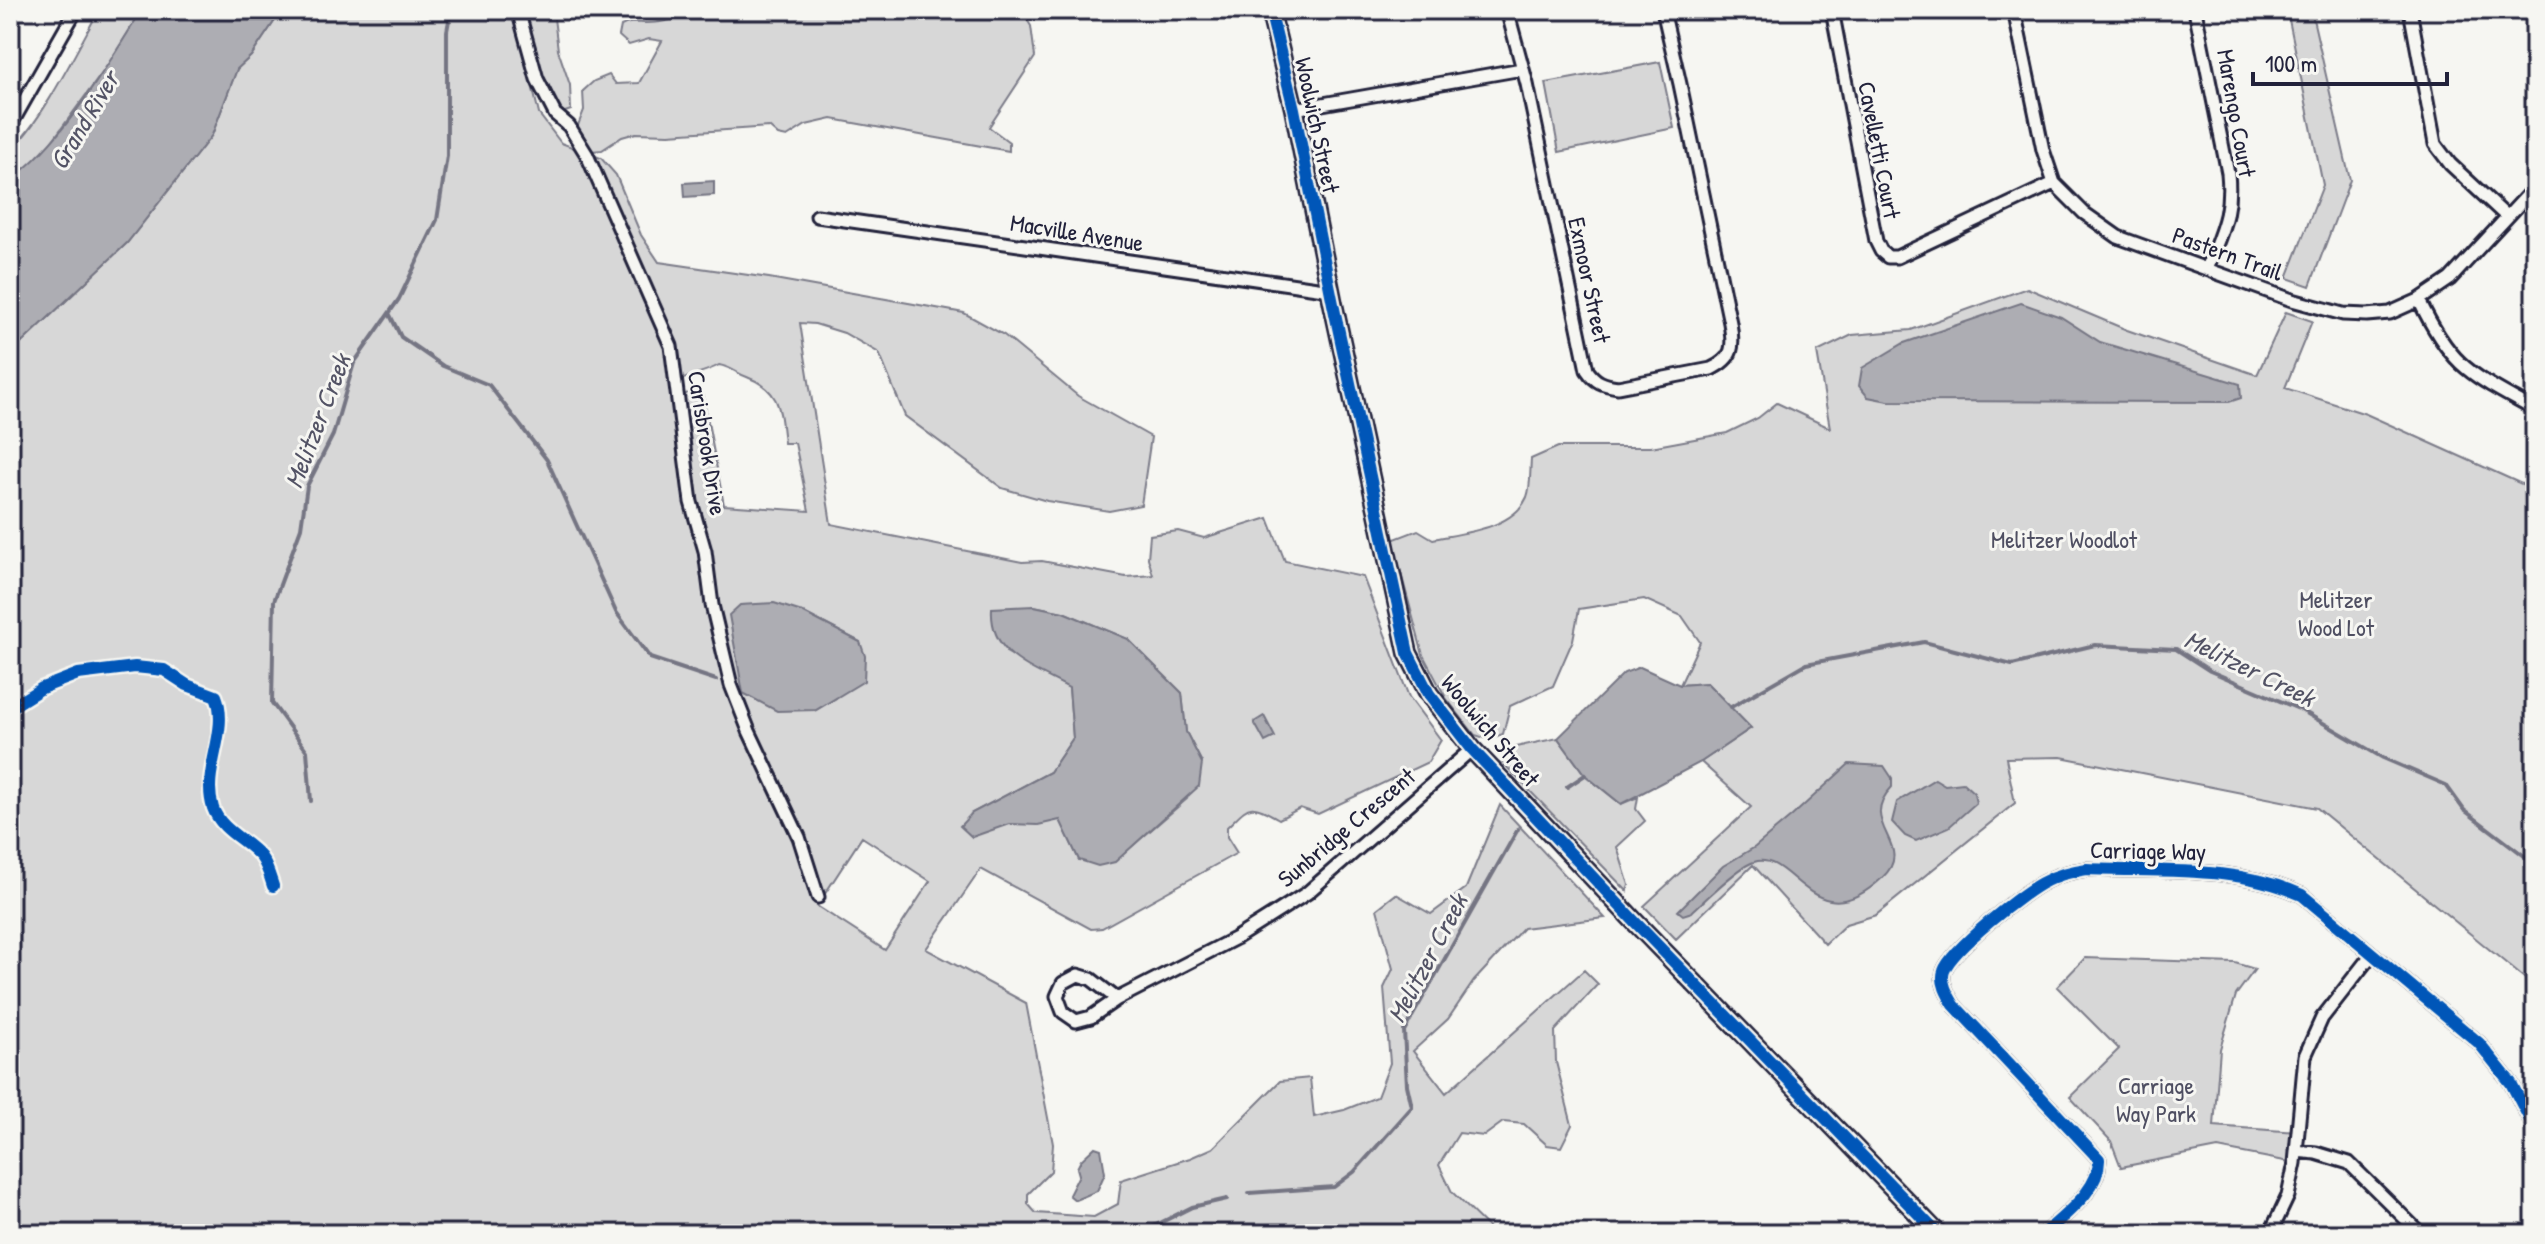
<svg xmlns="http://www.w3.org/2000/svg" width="2545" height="1244" viewBox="0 0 2545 1244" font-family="'Patrick Hand',sans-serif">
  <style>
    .green { fill: #d7d7d7; stroke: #7c7c89; stroke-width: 2; fill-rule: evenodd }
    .water { fill: #adadb3; stroke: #757583; stroke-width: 2 }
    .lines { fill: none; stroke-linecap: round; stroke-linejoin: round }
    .stream { stroke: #757583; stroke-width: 4 }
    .street-casing { stroke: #22223b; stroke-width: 17 }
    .secondary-casing { stroke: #22223b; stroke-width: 22 }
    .street { stroke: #f6f6f2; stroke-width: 11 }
    .secondary { stroke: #f6f6f2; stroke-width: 16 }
    .cycleway-casing { stroke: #f6f6f2; stroke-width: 17 }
    .cycleway { stroke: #0057b8; stroke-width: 12 }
    .labels { text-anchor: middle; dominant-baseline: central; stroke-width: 6; stroke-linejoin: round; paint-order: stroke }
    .street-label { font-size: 24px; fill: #22223b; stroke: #f6f6f2 }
    .park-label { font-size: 24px; fill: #4f4f62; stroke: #f6f6f2 }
    .water-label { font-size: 26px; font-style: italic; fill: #535365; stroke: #f6f6f2 }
  </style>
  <rect width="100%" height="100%" fill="#f6f6f2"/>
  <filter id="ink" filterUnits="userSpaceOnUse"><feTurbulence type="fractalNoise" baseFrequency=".0125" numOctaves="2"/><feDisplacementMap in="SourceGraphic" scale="16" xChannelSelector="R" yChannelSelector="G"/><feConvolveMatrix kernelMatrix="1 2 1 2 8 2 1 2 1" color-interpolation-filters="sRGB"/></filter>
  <g filter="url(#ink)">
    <!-- green -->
    <path class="green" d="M99,10H142L108,65L41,156L10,180V150C40,126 79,46 99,10Z
      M282,10H514L539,114L561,143L601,158L616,175L641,235L659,262L769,278L964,313L1004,335L1078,396L1151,437L1141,505L1109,511L1047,501L1002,488L905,416L879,353L844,333L815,324L800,323L831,524L1022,562L1042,561L1126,577L1153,575L1148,558L1150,535L1178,531L1204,538L1268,518L1285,561L1363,577L1409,697L1441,740L1428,762L1318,814L1300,808L1279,819C1248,801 1250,805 1227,827V837L1237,853L1102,928L1091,929L981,869L926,949L1026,1003L1053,1144L1051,1171L1028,1194V1204L1036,1213L1094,1217L1118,1204L1121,1180L1190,1158L1213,1148L1280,1081L1310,1078L1314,1117L1344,1110L1377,1097L1390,1063L1384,988L1393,969L1377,909L1396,894L1431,914L1466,888L1500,805L1605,918L1523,928L1474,981L1448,1019L1413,1051L1446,1093L1584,970L1598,984L1555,1031L1556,1062L1572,1125L1561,1147L1547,1145L1524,1124L1503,1122L1484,1136L1459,1133L1439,1165L1452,1192L1495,1234H10V354L127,243L212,135L237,69L251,56ZM719,365C731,367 736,373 747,377C781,390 780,410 784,443H795L809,511L724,505L703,396L695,389L672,402V386C687,374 703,374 719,365ZM1034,606L1063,612L1128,639L1182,693L1186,732L1202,763L1187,799L1115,861L1079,860L1060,819C1025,828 1005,823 972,813L1050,772L1073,738L1069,688L1006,652ZM802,612L860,642L836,698L816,710ZM862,837L930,881L885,950L817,906Z
      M523,10H553L558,50L570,85L571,110L562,113L541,71Z
      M696,10H1021L1031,26L1035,57L989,127L1009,142V151L832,119L806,125L787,137L778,135L769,127L669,134L636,133L622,137L602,150L592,151L583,142L577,128L584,110L583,91L594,81L609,75L616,84L639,83L662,41L649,39L629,45L619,36L621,26C631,21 636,23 646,23C662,23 684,18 696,10Z
      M2287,10H2311L2350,180L2310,286L2287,278L2323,185Z
      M1660,62L1674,128L1559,152L1546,83Z
      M2027,288L2127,330L2257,375L2286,312L2312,321L2285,388L2366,414L2535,490V987L2317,808L2061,757L2006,758L2015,803L1876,915L1846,924L1825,944L1753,865L1676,939L1644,906L1751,807L1701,762L1751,728L1707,683L1680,685L1700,642L1682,616L1644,599L1579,609L1573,640L1553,686L1510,706L1503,734L1488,739L1475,735L1446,698L1423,655L1392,540L1418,530L1433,539C1463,533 1513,529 1527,497C1531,487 1530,470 1531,459L1558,447H1651L1727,433L1758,418L1777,403L1830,428L1817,352L1852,335L1911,330Z
      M1558,738L1585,775L1621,804L1638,797L1636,809L1645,821L1617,847L1629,885L1627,891L1501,761L1506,749Z
      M2085,958L2235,963L2255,969L2236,995L2220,1049L2214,1126L2297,1132L2295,1163L2218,1148L2121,1167L2111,1141L2070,1097L2119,1049L2057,987Z"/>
    <!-- water -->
    <path class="water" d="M142,10H282L251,56L237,69L212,135L127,243L10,354V180C64,141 106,67 142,10Z
      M714,181V195L685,197L684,183Z
      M2021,303L2061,317L2100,342L2240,384L2241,398L2229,402L1888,401L1868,397L1859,386L1862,368L1904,343Z
      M774,603L802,612L860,642L865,656L864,681L816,710L777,711L743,693L729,615L740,605Z
      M1034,606L1063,612L1128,639L1182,693L1186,732L1202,763L1199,786L1115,862L1098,866L1079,860L1060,820L1038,825L1009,824L972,837L960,826L972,813L1050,772L1073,738L1069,688C1033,668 989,656 992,608Z
      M1640,667L1680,685L1707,683L1751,728L1701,762L1621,804L1585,775L1558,738L1624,673Z
      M1264,716L1275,737L1265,742L1254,722Z
      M1849,764L1884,766L1892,778V787C1855,825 1918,845 1882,878C1814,942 1792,849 1754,862C1739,866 1705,900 1692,912L1683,915L1678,911L1723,866L1755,847L1792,816Z
      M1935,779L1945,785L1963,783L1974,793L1976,803L1949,827L1916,841L1905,836L1892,822L1897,802Z
      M1095,1147L1101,1149L1105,1173L1097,1191L1075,1200L1069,1195L1079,1175L1077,1168L1081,1160Z"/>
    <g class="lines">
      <!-- stream -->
      <path class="stream" d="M389,313L401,337L443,366L489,385L547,460L616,612L650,658L716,680
        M1731,707L1806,664L1924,642L2012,665L2095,645L2176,649L2210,671L2301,710L2383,758L2446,785L2464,810L2535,864
        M1567,787L1585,775
        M311,801L307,751L272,703L274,601L301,528L307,486L333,435L354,363L399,299L437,220L447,156V31L451,10
        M1249,1193L1334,1187L1354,1172L1412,1107L1407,1085L1404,1031L1518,829
        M1138,1234L1192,1207L1227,1199"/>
      <defs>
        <path id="street" d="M518,10L537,79L555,114L569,126L587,155L671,346L691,502L705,551L712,605L731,685L749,731L799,837L818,897
          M1507,10L1527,84L1587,370C1595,382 1603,385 1618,387L1711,369C1734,358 1734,347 1730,323L1680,84L1663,10
          M1832,10L1876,241L1881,251L1888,257H1897L2054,183
          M2014,10L2043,150L2054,183L2084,213L2118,237L2292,300L2343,314L2367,315L2390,313L2419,300L2450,279L2535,187
          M2195,10L2228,173C2232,214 2221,231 2207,269
          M2410,10L2435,144L2450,164L2507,217
          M1294,109L1522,69
          M10,126L76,10
          M817,216L1331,290
          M2419,300C2452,369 2471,374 2535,410
          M1117,999L1091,979L1078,975L1063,983L1057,996L1063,1012L1076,1021L1091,1017L1117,999L1236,938L1307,893L1472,749
          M2296,1151L2316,1153L2349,1163L2421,1234
          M2044,1234C2065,1214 2100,1190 2099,1159L1954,1005C1948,995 1940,982 1944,971C1951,950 2024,891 2046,881C2059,874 2073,871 2087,869C2159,872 2235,865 2302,895L2479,1043L2511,1083L2535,1129
          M2270,1234L2288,1196L2295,1163L2305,1056L2322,1018L2372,954"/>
        <path id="secondary" d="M1270,10L1294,109L1333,304L1408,653L1429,694L1472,749L1636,923L1938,1234"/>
      </defs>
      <!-- street casing -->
      <use href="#street" class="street-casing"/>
      <!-- secondary casing -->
      <use href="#secondary" class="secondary-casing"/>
      <!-- street -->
      <use href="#street" class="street"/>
      <!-- secondary -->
      <use href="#secondary" class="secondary"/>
      <defs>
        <path id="cycleway" d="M1270,10L1294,109L1333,304L1408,653L1429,694L1472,749L1636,923L1938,1234
          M10,708L42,688L78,674L135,667L164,670L187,685L216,696C230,731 201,771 213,808C221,831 247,840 261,857C267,865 270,877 273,886
          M2044,1234C2065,1214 2100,1190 2099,1159L1954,1005C1948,995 1940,982 1944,971C1951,950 2024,891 2046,881C2059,874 2073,871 2087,869C2159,872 2235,865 2302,895L2479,1043L2511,1083L2535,1129"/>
      </defs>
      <!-- cycleway casing -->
      <use href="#cycleway" class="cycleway-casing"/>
      <!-- cycleway -->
      <use href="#cycleway" class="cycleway"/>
    </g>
  </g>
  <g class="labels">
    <!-- street labels -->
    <g class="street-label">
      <text transform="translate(2237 113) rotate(80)">Marengo Court</text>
      <text transform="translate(1318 125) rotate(78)">Woolwich Street</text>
      <text transform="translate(1880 150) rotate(79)">Cavelletti Court</text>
      <text transform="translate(1077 232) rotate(9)">Macville Avenue</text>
      <text transform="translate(2228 253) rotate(20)">Pastern Trail</text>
      <text transform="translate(1590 280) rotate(78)">Exmoor Street</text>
      <text transform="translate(708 443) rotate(81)">Carisbrook Drive</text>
      <text transform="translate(1491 730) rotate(50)">Woolwich Street</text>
      <text transform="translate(1346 827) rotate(-40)">Sunbridge Crescent</text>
      <text transform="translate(2148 850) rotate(1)">Carriage Way</text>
    </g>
    <!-- park labels -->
    <g class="park-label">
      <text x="2064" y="539">Melitzer Woodlot</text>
      <text x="2336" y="599">Melitzer<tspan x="2336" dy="28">Wood Lot</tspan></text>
      <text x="2156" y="1085">Carriage<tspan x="2156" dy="28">Way Park</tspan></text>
    </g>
    <!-- water labels -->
    <g class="water-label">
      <text transform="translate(84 120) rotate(-59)">Grand River</text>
      <text transform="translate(317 421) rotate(-69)">Melitzer Creek</text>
      <text transform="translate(2250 668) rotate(26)">Melitzer Creek</text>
      <text transform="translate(1427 958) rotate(-62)">Melitzer Creek</text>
    </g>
  </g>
  <!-- margin -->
  <rect width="2545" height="1244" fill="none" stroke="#f6f6f2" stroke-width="40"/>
  <rect x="20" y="20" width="2505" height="1204" fill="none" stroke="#22223b" stroke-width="3" filter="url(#ink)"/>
  <!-- scale -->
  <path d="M2253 72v12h194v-12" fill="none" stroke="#22223b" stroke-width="4"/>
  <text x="2265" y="72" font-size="24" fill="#22223b" stroke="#f6f6f2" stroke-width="6" paint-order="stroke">100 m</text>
</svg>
